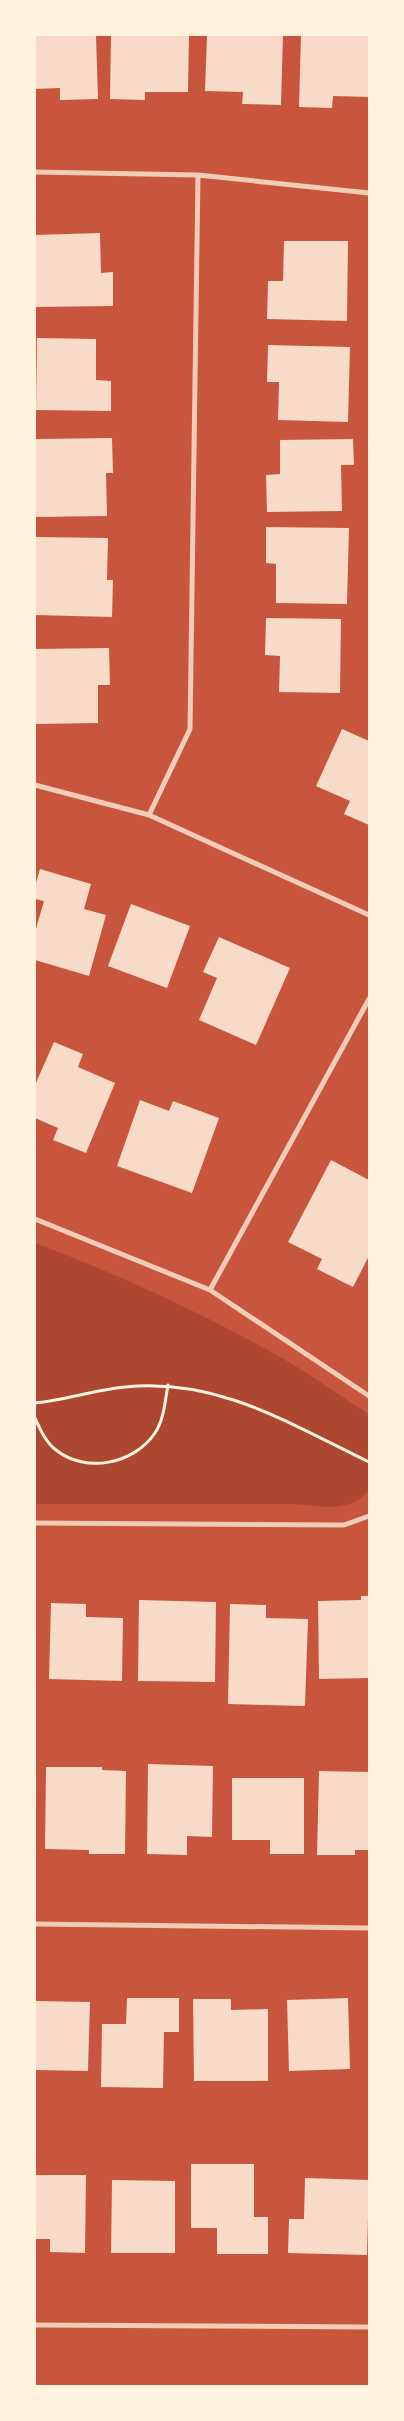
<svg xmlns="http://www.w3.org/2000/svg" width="404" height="2421" viewBox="0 0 404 2421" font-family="Inter,sans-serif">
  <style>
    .green { fill: #ae4732 }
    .building { fill: #f7dbc8 }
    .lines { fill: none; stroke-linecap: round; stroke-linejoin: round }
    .path { stroke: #fff3e0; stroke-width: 3 }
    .minor { stroke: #f1ccb7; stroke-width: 5 }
  </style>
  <rect width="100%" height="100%" fill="#c8553d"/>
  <!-- green -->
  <path class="green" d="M35,1243C125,1277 214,1318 297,1367C321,1382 343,1398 367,1413L369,1417V1490C350,1514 320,1506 293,1504H35Z"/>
  <!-- building -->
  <path class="building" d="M35,35H96L98,99L60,100V88L35,89Z
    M111,35H189L188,92H145V100L110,99Z
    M207,35H283L281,105L242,104L243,92L205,91Z
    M301,35H369V97L333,96L332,108L299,107Z
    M100,233L101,273L113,272V306L35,307V235Z
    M284,241H348L347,321L267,319L268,281H283Z
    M37,338L96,339V380L111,381V411L36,410Z
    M268,345L350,347L348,422L278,420L279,382H267Z
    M112,438L113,473H106L107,516L35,517V439Z
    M353,439L354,465H341L342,511L267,512L266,475L280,474V440Z
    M266,527L349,528L347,604L276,603V564L266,563Z
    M35,537L108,538L107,580H113L112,617L35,615Z
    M266,618L341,619L340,693L279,692L280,656L265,655Z
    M109,648L110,685H98V723L35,724V649Z
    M342,729L369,741V825L344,814L350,801L316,786Z
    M40,869L91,884L84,909L106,915L89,976L35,960V932L44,901L35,899V886Z
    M131,904L190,926L167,988L108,966Z
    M219,937L290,968L256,1045L199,1020L217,978L203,972Z
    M54,1042L83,1054L78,1067L115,1083L86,1153L53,1140L58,1128L35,1118V1085Z
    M140,1100L169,1111L173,1101L219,1118L192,1193L117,1166Z
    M331,1160L369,1180V1256L353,1287L317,1269L322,1259L288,1242Z
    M361,1596H369V1678L319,1679L318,1601L361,1600Z
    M139,1600L216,1602L215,1682L138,1681Z
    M51,1603L86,1604V1617L123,1618L122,1681L49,1679Z
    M230,1604L266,1605V1618L308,1619L305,1706L228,1704Z
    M148,1764L213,1766L212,1837L187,1836V1855L147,1854Z
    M46,1767H102V1770L126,1771L125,1854H89V1850L45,1849Z
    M319,1771L369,1772V1850H355V1855H317Z
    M232,1778H304V1854H270V1840H232Z
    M127,1998H179V2032H164L163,2088L101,2087L102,2024H126Z
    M348,1998L350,2069L289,2071L287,2000Z
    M193,1999H231V2010L268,2009V2081H194Z
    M35,2001L90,2002L88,2071L35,2070Z
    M191,2164H254V2217H268V2254H217V2228H191Z
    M35,2175H86L85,2253L50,2252V2239H35Z
    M305,2178L369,2180L367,2255L288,2253L289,2219H304Z
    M112,2180L175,2181V2253H111Z"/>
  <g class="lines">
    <!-- path -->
    <path class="path" d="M35,1403C65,1400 95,1390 125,1387C217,1377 290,1424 369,1462
      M35,1418C40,1429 46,1443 56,1450C86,1474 134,1464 155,1433C164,1420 165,1401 168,1385"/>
    <!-- minor -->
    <path class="minor" d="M35,172L198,175L369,193
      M35,785L149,815L369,915
      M149,815L190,729L198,175
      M35,1219L210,1290L369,1396
      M210,1290L369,999
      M35,1523L344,1525L369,1516
      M35,1924L369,1928
      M35,2325L369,2327"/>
  </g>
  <!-- border -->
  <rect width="404" height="2421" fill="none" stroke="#fff3e0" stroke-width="72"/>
</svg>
